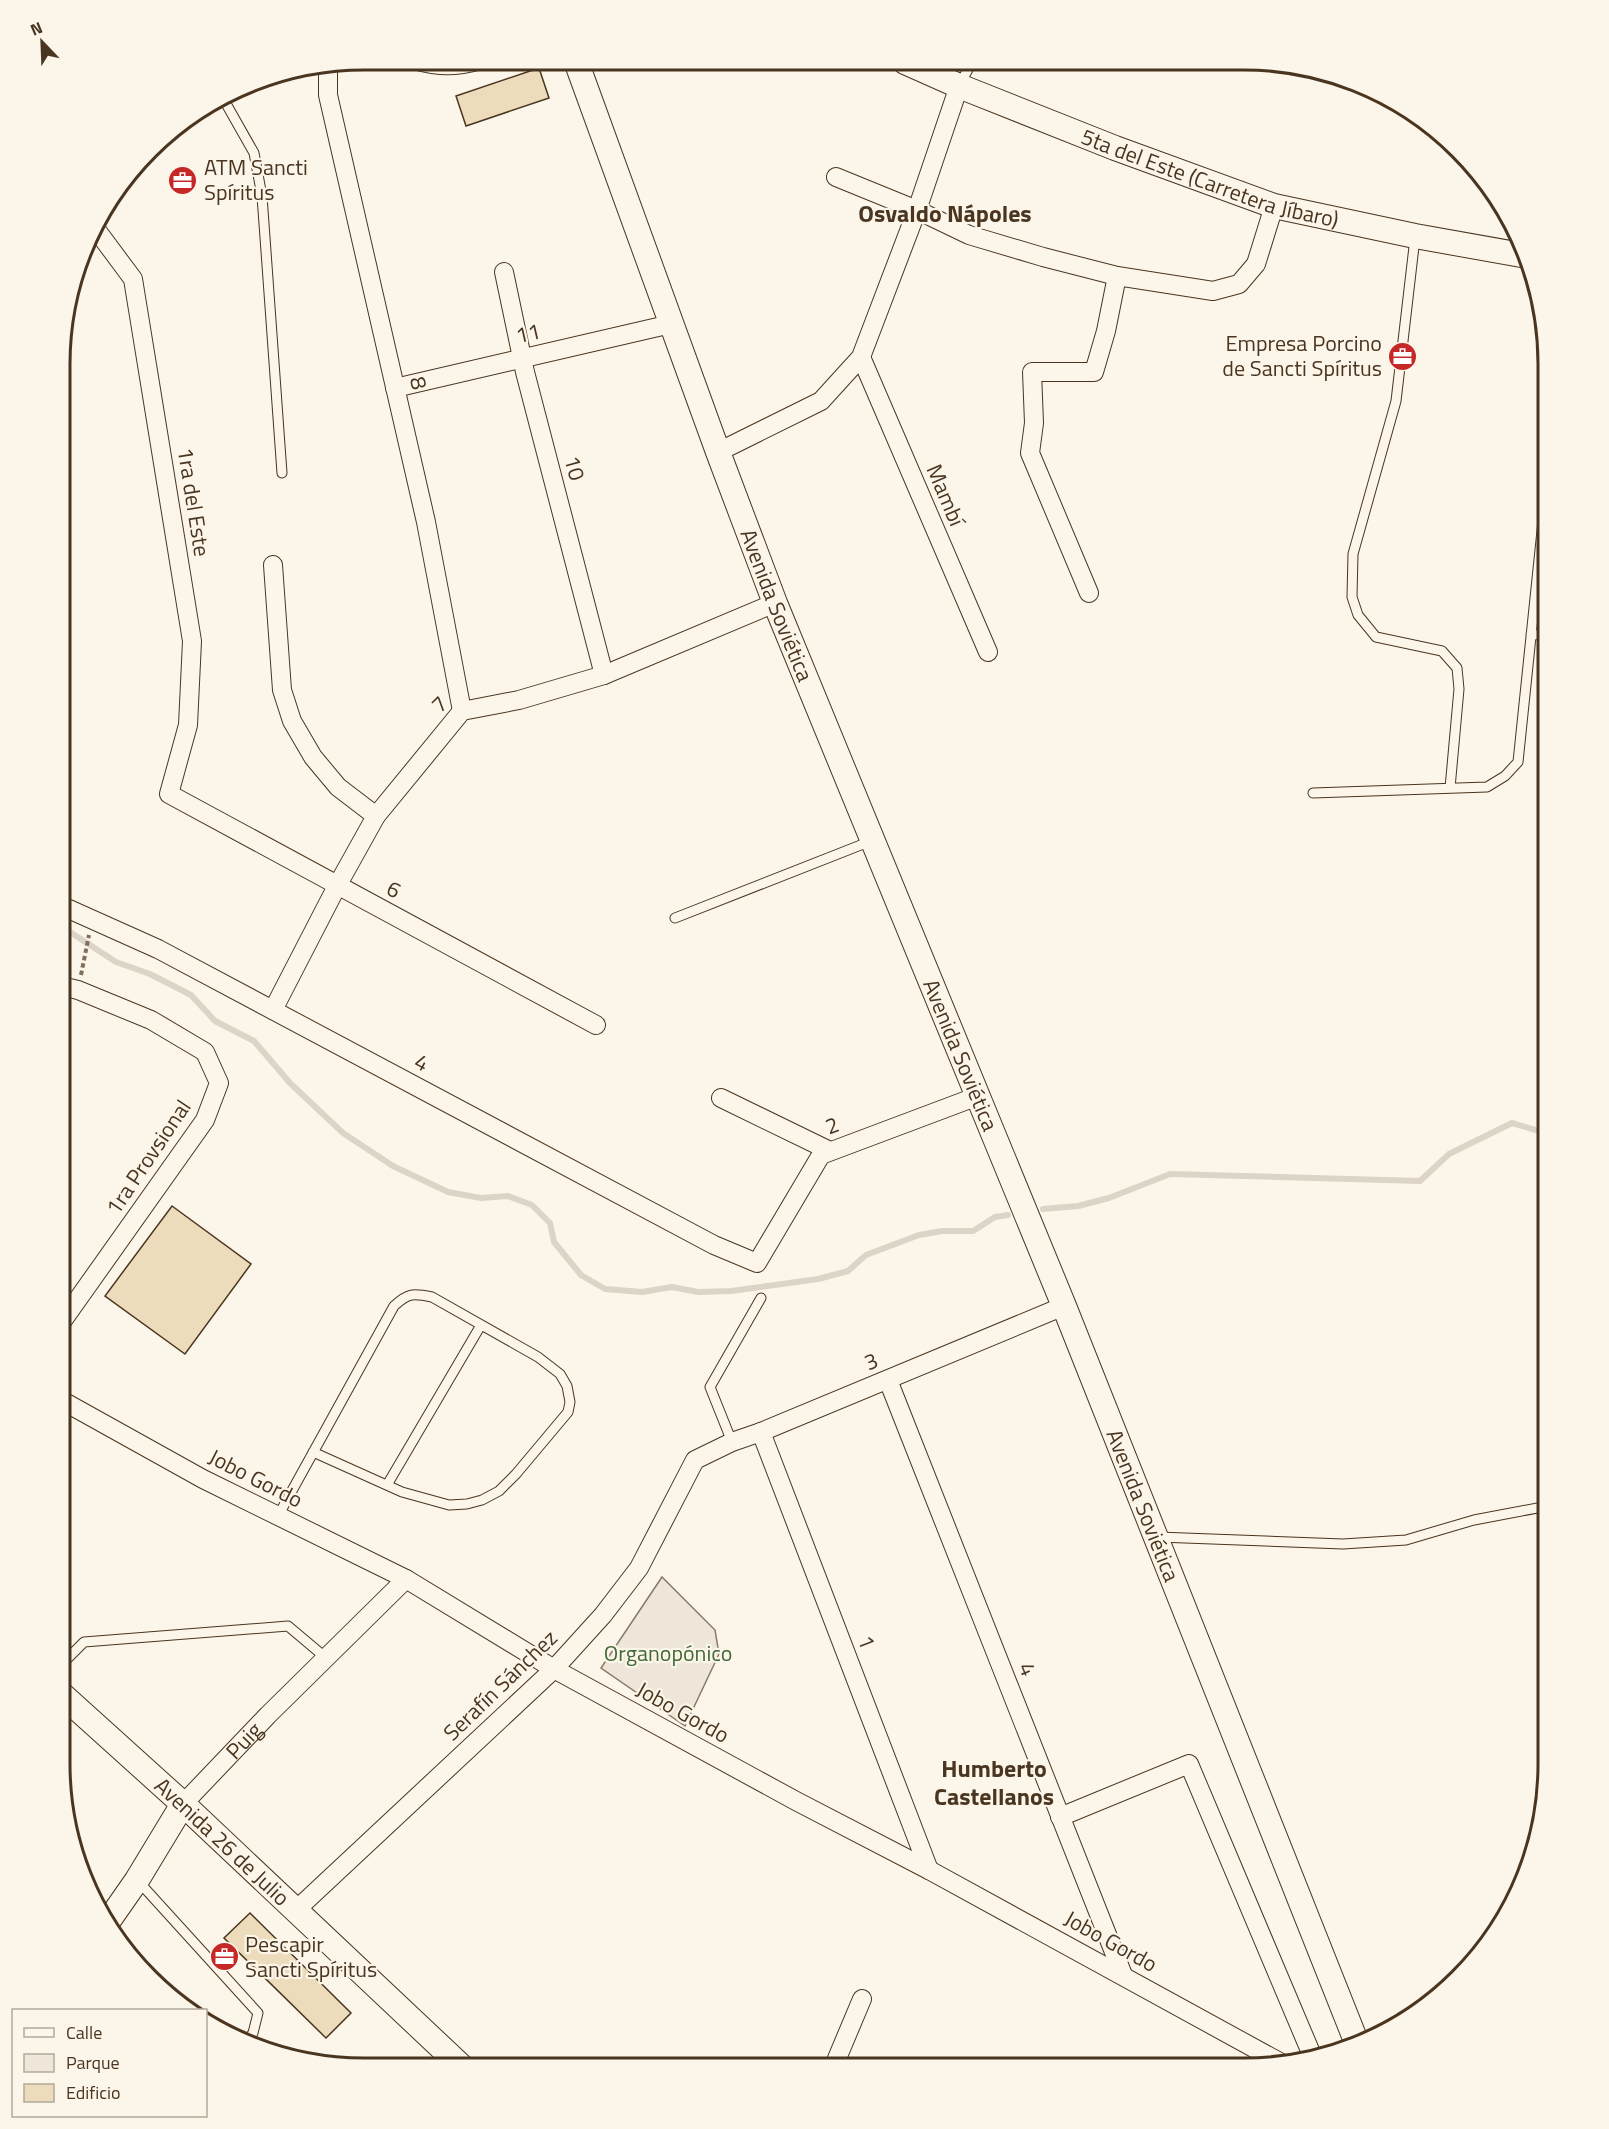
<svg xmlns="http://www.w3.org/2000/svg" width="1609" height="2129" viewBox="0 0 1609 2129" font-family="'Titillium Web',sans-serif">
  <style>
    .green { fill: #ede6d9; stroke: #887966; stroke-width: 1.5 }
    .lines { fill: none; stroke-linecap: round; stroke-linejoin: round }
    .stream { stroke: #dcd4c6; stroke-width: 6 }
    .building { fill: #ecdcbc; stroke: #4a3520; stroke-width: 1.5 }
    .lane-casing { stroke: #4a3520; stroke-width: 11 }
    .street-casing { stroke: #4a3520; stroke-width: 20 }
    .secondary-casing { stroke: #4a3520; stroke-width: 26 }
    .path { stroke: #7f6f5c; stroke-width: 4; stroke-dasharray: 4.5 3; stroke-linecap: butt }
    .lane { stroke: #fbf6e9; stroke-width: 9 }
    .street { stroke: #fbf6e9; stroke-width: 18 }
    .secondary { stroke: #fbf6e9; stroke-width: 24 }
    .labels { text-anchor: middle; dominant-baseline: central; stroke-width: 4.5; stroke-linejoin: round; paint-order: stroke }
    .poi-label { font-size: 22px; fill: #4a3520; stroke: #fbf6e9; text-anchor: start }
    .street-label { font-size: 22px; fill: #4a3520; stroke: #fbf6e9 }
    .park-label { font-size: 22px; fill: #436837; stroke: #fbf6e9 }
    .neighbourhood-label { font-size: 24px; font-weight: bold; fill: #4a3520; stroke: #fbf6e9 }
    .rim { fill: none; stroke: #4a3520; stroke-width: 3 }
  </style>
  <rect width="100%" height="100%" fill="#fbf6e9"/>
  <!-- green -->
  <path class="green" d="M662,1577L715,1630L719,1654L685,1726L601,1668Z"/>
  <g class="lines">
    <!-- stream -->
    <path class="stream" d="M62,932H70L116,962L150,974L191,995L215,1021L254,1041L290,1083L343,1133L393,1166L448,1192L481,1198L508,1196L532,1205L550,1223L554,1242L581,1275L605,1289L642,1292L672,1287L698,1292L731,1291L818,1279L848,1271L866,1255L919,1235L942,1231H973L995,1217L1008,1215
      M1043,1209L1078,1206L1109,1198L1170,1174L1420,1181L1449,1154L1512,1123L1549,1134"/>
  </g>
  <!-- building -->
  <path class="building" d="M539,68L549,98L466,126L456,96Z
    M172,1206L251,1264L185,1354L105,1296Z
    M250,1913L351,2013L326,2038L224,1938Z"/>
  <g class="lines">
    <defs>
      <path id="lane" d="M960,84L972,62
        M224,100L254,153L262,196L282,473
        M1415,238L1396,401L1353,554L1352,597L1358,615L1376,637L1442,651L1457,668L1459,689L1450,788
        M1531,634L1549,636
        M1313,793L1487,787L1505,776L1518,762L1549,463
        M675,918L871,841
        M732,1442L710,1387L761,1298
        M387,1485L481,1325
        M278,1516L394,1306C408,1293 413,1293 432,1297L538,1357L560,1374L567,1386L570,1402L568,1412L516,1474L499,1491L482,1500L467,1504L449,1505L402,1492L313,1452
        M1158,1537L1343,1544L1406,1540L1474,1520L1548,1506
        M60,1666L84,1642L288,1626L326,1658
        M139,1882L258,2013L253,2033L245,2043"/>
      <g id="street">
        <path d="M414,60C440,67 455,67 481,60"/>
        <path d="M328,66V95L426,522L462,711"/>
        <path d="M836,177L917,210L969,235L1043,257L1117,276L1213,291L1239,284L1256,264L1274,206"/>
        <path d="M95,228L133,279L192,641L188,725L169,794L596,1025"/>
        <path d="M504,272L525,372L604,675"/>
        <path d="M861,357L988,652"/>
        <path d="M395,388L671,324"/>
        <path d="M718,452L821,401L861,357L917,210L959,86"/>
        <path d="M273,565L282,690L292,721L313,757L338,787L376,816"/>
        <path d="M1089,593L1030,453L1034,423L1032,372H1094L1106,331L1117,276"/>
        <path d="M62,906L158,949L714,1245L757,1263L821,1155L978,1096"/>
        <path d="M273,1010L337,886L376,816L462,711L519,700L604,675L775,603"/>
        <path d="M721,1098L830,1151"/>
        <path d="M61,1323L205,1120L219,1083L205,1052L151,1020L78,990L61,986"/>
        <path d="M888,1380L1123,1975"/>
        <path d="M61,1400L203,1479L406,1579L554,1669L796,1801L929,1870L1283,2064"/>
        <path d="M761,1432L929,1870"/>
        <path id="s1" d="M183,1804L268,1715L406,1579"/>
        <path d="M1060,1817L1189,1764L1314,2060"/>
        <path d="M295,1911L554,1669L603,1615L639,1568L695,1460L732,1442L761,1432L1064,1306"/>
        <path d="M833,2068L862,1999"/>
      </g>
      <g id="secondary">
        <path id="s2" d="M576,61L718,452L775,603L1064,1306L1358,2046"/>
        <path id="s3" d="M905,62L959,86L1115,148L1274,206L1415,236L1527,256"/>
        <path id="s4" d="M60,1693L183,1804L462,2067"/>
        <path d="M107,1923L137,1880L183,1804"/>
      </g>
    </defs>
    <!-- lane casing -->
    <use href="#lane" class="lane-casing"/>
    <!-- street casing -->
    <use href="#street" class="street-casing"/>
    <!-- secondary casing -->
    <use href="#secondary" class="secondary-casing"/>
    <!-- path -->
    <path class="path" d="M81,975L89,935"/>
    <!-- lane -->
    <use href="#lane" class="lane"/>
    <!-- street -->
    <use href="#street" class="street"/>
    <!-- secondary -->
    <use href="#secondary" class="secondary"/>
  </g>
  <!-- icons -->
  <defs>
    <symbol id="office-disc" viewBox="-11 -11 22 22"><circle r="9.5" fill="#c62828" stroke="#fbf6e9"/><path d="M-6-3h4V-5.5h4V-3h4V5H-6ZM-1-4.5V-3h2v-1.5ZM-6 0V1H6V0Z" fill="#fff"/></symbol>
  </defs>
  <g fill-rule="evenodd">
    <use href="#office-disc" x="166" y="164" width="33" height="33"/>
    <use href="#office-disc" x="1386" y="340" width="33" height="33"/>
    <use href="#office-disc" x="208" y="1940" width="33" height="33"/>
  </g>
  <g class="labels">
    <!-- poi labels -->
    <g class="poi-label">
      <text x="204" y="167">ATM Sancti<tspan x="204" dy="25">Spíritus</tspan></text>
      <text x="1382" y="343" text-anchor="end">Empresa Porcino<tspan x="1382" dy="25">de Sancti Spíritus</tspan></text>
      <text x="245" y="1944">Pescapir<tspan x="245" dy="25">Sancti Spíritus</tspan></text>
    </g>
    <!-- street labels -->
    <g class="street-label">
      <text stroke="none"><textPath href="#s3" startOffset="327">5ta del Este (Carretera Jíbaro)</textPath></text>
      <text transform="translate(528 333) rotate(-13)">11</text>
      <text transform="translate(419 383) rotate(77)">8</text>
      <text transform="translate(575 468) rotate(75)">10</text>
      <text transform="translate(946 495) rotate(67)">Mambí</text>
      <text transform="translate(194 502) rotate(81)">1ra del Este</text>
      <text stroke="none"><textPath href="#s2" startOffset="580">Avenida Soviética</textPath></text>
      <text transform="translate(439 704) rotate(-44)">7</text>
      <text transform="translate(394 889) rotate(28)">6</text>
      <text stroke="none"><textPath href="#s2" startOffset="1066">Avenida Soviética</textPath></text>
      <text transform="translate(422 1062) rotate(28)">4</text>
      <text transform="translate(832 1125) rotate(-21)">2</text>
      <text transform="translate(148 1157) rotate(-56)">1ra Provsional</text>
      <text transform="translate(871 1361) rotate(-22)">3</text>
      <text transform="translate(256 1478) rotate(27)">Jobo Gordo</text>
      <text stroke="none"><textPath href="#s2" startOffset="1552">Avenida Soviética</textPath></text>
      <text transform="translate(867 1642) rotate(69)">1</text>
      <text transform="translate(1028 1669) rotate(68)">4</text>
      <text transform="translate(500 1685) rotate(-44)">Serafín Sánchez</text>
      <text transform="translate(683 1712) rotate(29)">Jobo Gordo</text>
      <text stroke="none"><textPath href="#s1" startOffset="88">Puig</textPath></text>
      <text stroke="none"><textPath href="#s4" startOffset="220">Avenida 26 de Julio</textPath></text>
      <text transform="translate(1111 1941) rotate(29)">Jobo Gordo</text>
    </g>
    <!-- park labels -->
    <g class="park-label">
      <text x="668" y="1653">Organopónico</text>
    </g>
    <!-- neighbourhood labels -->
    <g class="neighbourhood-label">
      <text x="945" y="213">Osvaldo Nápoles</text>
      <text x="994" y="1768">Humberto<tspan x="994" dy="28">Castellanos</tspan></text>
    </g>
  </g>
  <!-- crop -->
  <path d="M0 0H1609V2129H0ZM364 70H1244A294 294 0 0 1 1538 364V1764A294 294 0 0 1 1244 2058H364A294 294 0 0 1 70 1764V364A294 294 0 0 1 364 70Z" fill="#fbf6e9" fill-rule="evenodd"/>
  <path class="rim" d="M364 70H1244A294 294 0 0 1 1538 364V1764A294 294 0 0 1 1244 2058H364A294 294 0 0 1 70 1764V364A294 294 0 0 1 364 70Z"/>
  <!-- legend -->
  <rect x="12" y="2009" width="195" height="108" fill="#fbf6e9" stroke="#b4a999" stroke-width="1.5"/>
  <rect x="24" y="2028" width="30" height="9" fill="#fbf6e9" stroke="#b4a999" stroke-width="1.5"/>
  <text x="66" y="2039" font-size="18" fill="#4a3520">Calle</text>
  <rect x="24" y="2054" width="30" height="18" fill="#ede6d9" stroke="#b4a999" stroke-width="1.5"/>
  <text x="66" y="2069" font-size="18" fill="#4a3520">Parque</text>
  <rect x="24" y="2084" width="30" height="18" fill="#ecdcbc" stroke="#b4a999" stroke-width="1.5"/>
  <text x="66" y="2099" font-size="18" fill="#4a3520">Edificio</text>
  <!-- north arrow -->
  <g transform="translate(42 42) rotate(337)" stroke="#fbf6e9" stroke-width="4.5" paint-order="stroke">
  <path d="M0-4.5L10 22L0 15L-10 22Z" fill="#4a3520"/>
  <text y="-9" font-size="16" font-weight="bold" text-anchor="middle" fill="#4a3520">N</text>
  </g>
</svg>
